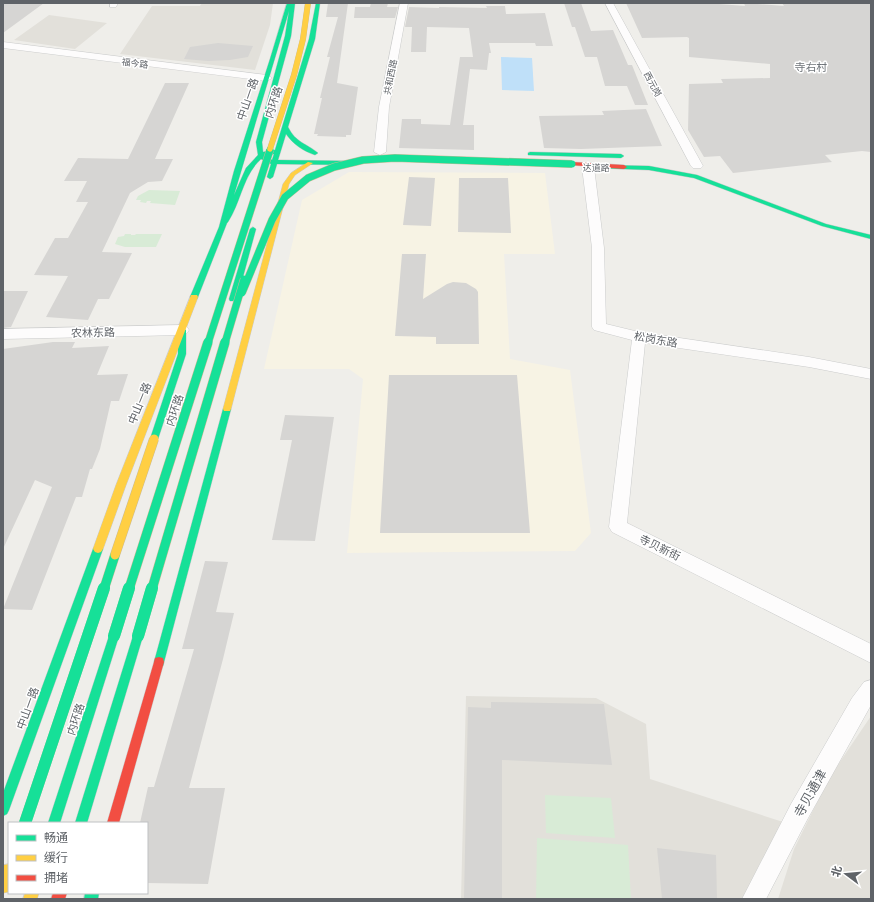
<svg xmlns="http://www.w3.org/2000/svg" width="874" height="902" viewBox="0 0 874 902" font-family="Barlow,'Noto Sans SC',sans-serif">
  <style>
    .commercial { fill: #f7f3e4 }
    .education { fill: #e2e0da }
    .green { fill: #d8ebd6 }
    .water { fill: #bfe0f9 }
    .building { fill: #d6d5d3 }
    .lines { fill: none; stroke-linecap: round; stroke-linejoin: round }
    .street-casing { stroke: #cbcccc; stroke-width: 1 }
    .fast-casing { stroke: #cacacb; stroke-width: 1 }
    .slow-casing { stroke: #cacacb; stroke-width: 1 }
    .jam-casing { stroke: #cacacb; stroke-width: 1 }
    .street { fill: #fdfcfc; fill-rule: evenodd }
    .fast { fill: #16e098; fill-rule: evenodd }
    .slow { fill: #ffcf43; fill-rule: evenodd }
    .jam { fill: #f24e42; fill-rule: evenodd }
    .fast-bridge-far3-casing { stroke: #c8b996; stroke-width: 6; stroke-linecap: butt }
    .fast-bridge-far2-casing { stroke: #c8b996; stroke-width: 8; stroke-linecap: butt }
    .fast-bridge-far1-casing { stroke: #c8b996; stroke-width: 10; stroke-linecap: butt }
    .fast-bridge-casing { stroke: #c8b996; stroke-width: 12; stroke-linecap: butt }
    .slow-bridge-far1-casing { stroke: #c8b996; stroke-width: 6; stroke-linecap: butt }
    .slow-bridge-casing { stroke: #c8b996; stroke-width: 10; stroke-linecap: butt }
    .fast-bridge-far3 { stroke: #16e098; stroke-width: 5.5 }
    .fast-bridge-far2 { stroke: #16e098; stroke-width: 7 }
    .fast-bridge-far1 { stroke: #16e098; stroke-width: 9 }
    .fast-bridge { stroke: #16e098; stroke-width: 12 }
    .slow-bridge-far1 { stroke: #ffcf43; stroke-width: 5.5 }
    .slow-bridge { stroke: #ffcf43; stroke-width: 9 }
    .labels { text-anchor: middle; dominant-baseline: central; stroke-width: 3; stroke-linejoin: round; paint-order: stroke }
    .far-street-label { font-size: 9px; fill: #5f6368; stroke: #fff }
    .far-quarter-label { font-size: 11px; fill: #70757a; stroke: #fff }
    .street-label { font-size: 11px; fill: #5f6368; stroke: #fff }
    .near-street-label { font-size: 13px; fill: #5f6368; stroke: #fff }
  </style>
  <rect width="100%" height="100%" fill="#efeeea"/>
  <!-- commercial -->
  <path class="commercial" d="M349,172L545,173L555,254H504L510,359L570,370L591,533L575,551L347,553L363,379L349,369H264L302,200Z"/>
  <!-- education -->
  <path class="education" d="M202,3H273L270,25L255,70L120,54L152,6H200Z
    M49,15L107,23L75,49L14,40Z
    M466,696L596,698L646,724L650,779L783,822L746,899H461Z
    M871,716V899H778L794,849L829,778Z"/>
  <!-- green -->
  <path class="green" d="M149,190L180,191L175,205L150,203L151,201H147L146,203L140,202L141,200H136L138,196Z
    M125,234H131V235H135L136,234H162L156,247H125L115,244L118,237L124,236Z
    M545,795L611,798L615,838L546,833Z
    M537,838L628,845L631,899H536Z"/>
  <!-- water -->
  <path class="water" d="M501,57L532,58L534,91L502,90Z"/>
  <!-- building -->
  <path class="building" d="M3,3H44L3,33Z
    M328,3H348L337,83L358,87L351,135H346V137L317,136L318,134H314L322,98H320L330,57H327L338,17H326Z
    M371,3H388L387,7H398L395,18H354L355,7H370Z
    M564,3H581L591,31L613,30L628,65H632L648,105H635L627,86H605L597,57H585L575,27H572Z
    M626,3H706L745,6L744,3L784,6L782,3H871V152L862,151L825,155L832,162L733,173L720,156L704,157L688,130L689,84L723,83L721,79L770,78V64L689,57V38L687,37L642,38Z
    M486,6H505L506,14L545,13L553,46H536L535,43H489L491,53H489L487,70L470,69L463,125H474V150L399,148L402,119H421V124L450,125L460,57H473L469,28L427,27L426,52H411L412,27H405L409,7L439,8V7L487,8Z
    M218,43L253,46L248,57L230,60L208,61L184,59L190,47Z
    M165,83H189L155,159H173L162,181L148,182L130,193L102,252L132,253L109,299H98L88,320L46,317L68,276L34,275L55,238H68L88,202H76L87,181H64L78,158L128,159Z
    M646,109L662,146L581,149L544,148L539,116L604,115L602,111Z
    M409,177L435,178L431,226L403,225Z
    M459,178H508L511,233L458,232Z
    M402,254H426L423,299L447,284L453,282L466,283L476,289L478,292L479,344H436V337L395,336Z
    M3,291H28L11,327L3,328Z
    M53,342H75L72,348L109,346L97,375L128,374L119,401H111L100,449L92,469H90L82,497H76L32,610L3,609L52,487L35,480L3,549V349Z
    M389,375H517L530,533H380Z
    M285,415L334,417L315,541L272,540L292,440H280Z
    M205,561L228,562L216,612L234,613L223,659L189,788H225L208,884L147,883V823H140L148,787H154L194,649H182Z
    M491,702L604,704L612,765L502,760V899H464L468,707L491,708Z
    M657,848L716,855L717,899H662Z"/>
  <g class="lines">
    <defs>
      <path id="street" d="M110,3H118L116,7H110Z
        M400,3H408L389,107L386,152L380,155L374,152L379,107Z
        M605,3H613L703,166L701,168H693L691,166Z
        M3,42L267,75L272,78L267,81L3,48Z
        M588,164L592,165L594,167L604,248L606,324L639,332L809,357L871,369V379L809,367L645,343L627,523L871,644V663L612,532L609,527L632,340L594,330L592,327V248L582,167L584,165Z
        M182,325L187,327L189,330L187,333L182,335L3,339V329Z
        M871,680V705L807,820L766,899H742L791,804L852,698L864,682Z"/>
      <path id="fast" d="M287,3H295L291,36L262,142L263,152L275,150L309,39L316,3H320L315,39L288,127C296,143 306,143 318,153L315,155C303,151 293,144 286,134L278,160L351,161L354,163L351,165L277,164L273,177L270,179L267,177L271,164L261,159C243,175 241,202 228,222L227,223L198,297L197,299H191L190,297L219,227L234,171L270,59ZM289,11L285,36L256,142L258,155L246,168L234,195ZM274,154L272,160L266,156Z
        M530,152L621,154L624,156L621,158L528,155V153Z
        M601,165L649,166L697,175L826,224L871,235V239L822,226L694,178L649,170L599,168V166Z
        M253,227L256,229L237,299L233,301H230L229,299L250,229Z
        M182,327L186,330V354L158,439L154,442L150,439L178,354V330Z
        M227,406L231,409L164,662L163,666L159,667L155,666L154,662L223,409Z
        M98,545L101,546L103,549L9,810L7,814L3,816V793L93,549L95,546Z
        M114,631L118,633L119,636L60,823H48L109,636L110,633Z
        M138,631L142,633L143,636L87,823H75L133,636L134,633Z
        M85,893H99L98,899H84Z"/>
      <path id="slow" d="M308,162L313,163L295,175L289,184L231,409L230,411H224L223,409L283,184L291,173Z
        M191,295H197L198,297L126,485L103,549L101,552L98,553L95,552L93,549L116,485Z
        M9,864V888L8,892L3,893V869L4,865Z
        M25,893H39L37,899H23Z"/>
      <path id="jam" d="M572,162L624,165L627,167L624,169L570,165L569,164Z
        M159,657L163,658L164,662L119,823H107L154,662L155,658Z
        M53,893H67L65,899H51Z"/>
    </defs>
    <!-- street casing -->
    <use href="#street" class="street-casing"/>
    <!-- fast casing -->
    <use href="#fast" class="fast-casing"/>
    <!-- slow casing -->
    <use href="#slow" class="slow-casing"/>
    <!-- jam casing -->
    <use href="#jam" class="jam-casing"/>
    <!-- street -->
    <use href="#street" class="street"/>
    <!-- fast -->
    <use href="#fast" class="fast"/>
    <!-- slow -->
    <use href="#slow" class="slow"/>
    <!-- jam -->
    <use href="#jam" class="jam"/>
    <defs>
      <path id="fast-bridge-far3" d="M269,151L270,149"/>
      <path id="fast-bridge-far2" d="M242,293L272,220L285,197L308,178L334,167L363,160L395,158L572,164
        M208,343L270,150
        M225,343L244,279"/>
      <path id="fast-bridge-far1" d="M104,589L115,555
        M129,589L208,342
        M152,589L225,342"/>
      <path id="fast-bridge" d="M114,636L129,588
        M138,636L152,588
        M25,823L104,588"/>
      <path id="slow-bridge-far1" d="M270,149L294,75L303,39L308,3"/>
      <path id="slow-bridge" d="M115,555L154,439"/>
    </defs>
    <!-- fast-bridge-far3 casing -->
    <use href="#fast-bridge-far3" class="fast-bridge-far3-casing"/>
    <!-- fast-bridge-far2 casing -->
    <use href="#fast-bridge-far2" class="fast-bridge-far2-casing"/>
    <!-- fast-bridge-far1 casing -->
    <use href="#fast-bridge-far1" class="fast-bridge-far1-casing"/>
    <!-- fast-bridge casing -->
    <use href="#fast-bridge" class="fast-bridge-casing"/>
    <!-- slow-bridge-far1 casing -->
    <use href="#slow-bridge-far1" class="slow-bridge-far1-casing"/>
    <!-- slow-bridge casing -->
    <use href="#slow-bridge" class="slow-bridge-casing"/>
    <!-- fast-bridge-far3 -->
    <use href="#fast-bridge-far3" class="fast-bridge-far3"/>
    <!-- fast-bridge-far2 -->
    <use href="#fast-bridge-far2" class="fast-bridge-far2"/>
    <!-- fast-bridge-far1 -->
    <use href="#fast-bridge-far1" class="fast-bridge-far1"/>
    <!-- fast-bridge -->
    <use href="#fast-bridge" class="fast-bridge"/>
    <!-- slow-bridge-far1 -->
    <use href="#slow-bridge-far1" class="slow-bridge-far1"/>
    <!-- slow-bridge -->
    <use href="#slow-bridge" class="slow-bridge"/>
  </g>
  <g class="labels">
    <!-- far-street labels -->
    <g class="far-street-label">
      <text transform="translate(135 63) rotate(7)">福今路</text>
      <text transform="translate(390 77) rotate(-79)">共和西路</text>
      <text transform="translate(653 84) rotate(62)">西元岗</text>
      <text x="596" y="167">达道路</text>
    </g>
    <!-- far-quarter labels -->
    <g class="far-quarter-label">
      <text x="811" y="66">寺右村</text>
    </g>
    <!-- street labels -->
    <g class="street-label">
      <text transform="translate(247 99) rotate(-71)">中山一路</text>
      <text transform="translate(273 102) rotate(-72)">内环路</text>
      <text transform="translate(93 332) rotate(-1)">农林东路</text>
      <text transform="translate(656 339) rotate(10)">松岗东路</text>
      <text transform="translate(139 403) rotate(-68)">中山一路</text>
      <text transform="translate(174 410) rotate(-72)">内环路</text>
      <text transform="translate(660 547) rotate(26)">寺贝新街</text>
      <text transform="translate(27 708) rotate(-70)">中山一路</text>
      <text transform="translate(75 719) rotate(-72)">内环路</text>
    </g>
    <!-- near-street labels -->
    <g class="near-street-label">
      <text transform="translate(810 793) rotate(-61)">寺贝通津</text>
    </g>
  </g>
  <!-- border -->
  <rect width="874" height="902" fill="none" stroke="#5f6368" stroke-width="8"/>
  <!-- legend -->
  <rect x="8" y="822" width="140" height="72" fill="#ffffff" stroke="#bfc1c3"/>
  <rect x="16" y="835" width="20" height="6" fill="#16e098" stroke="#bfc1c3"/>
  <text x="44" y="842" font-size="12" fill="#5f6368">畅通</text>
  <rect x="16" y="855" width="20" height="6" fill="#ffcf43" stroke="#bfc1c3"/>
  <text x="44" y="862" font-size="12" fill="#5f6368">缓行</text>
  <rect x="16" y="875" width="20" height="6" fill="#f24e42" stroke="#bfc1c3"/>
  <text x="44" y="882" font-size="12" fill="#5f6368">拥堵</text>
  <!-- north arrow -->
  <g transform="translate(846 874) rotate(286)" stroke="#ffffff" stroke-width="3" paint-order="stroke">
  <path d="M0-3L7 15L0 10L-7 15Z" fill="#5f6368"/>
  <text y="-6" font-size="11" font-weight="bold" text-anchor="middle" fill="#5f6368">北</text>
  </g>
</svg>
